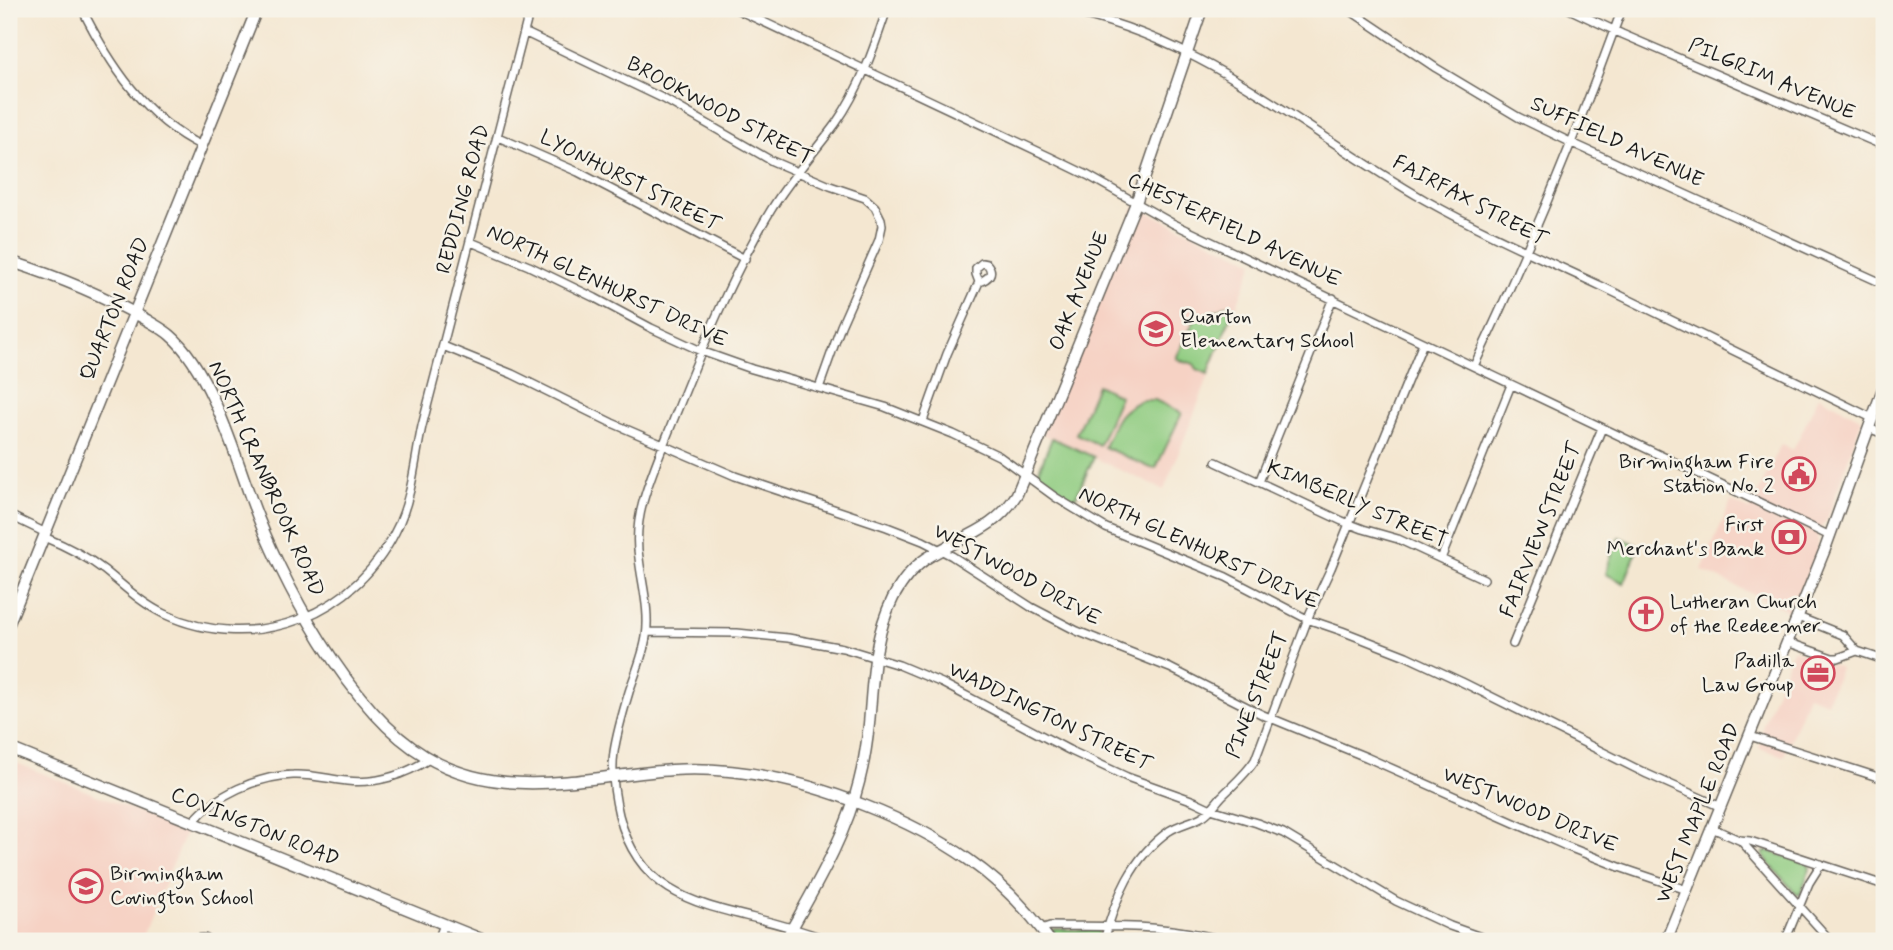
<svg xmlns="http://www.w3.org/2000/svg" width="1893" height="950" viewBox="0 0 1893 950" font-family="Mynerve,sans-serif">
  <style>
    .built { fill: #f6d2c4 }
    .green { fill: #90cc81; stroke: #56744e; stroke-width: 2 }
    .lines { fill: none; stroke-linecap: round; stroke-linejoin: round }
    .street-casing { stroke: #68635b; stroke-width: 10 }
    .secondary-casing { stroke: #68635b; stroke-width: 13 }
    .street { stroke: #fff; stroke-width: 7 }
    .secondary { stroke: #fff; stroke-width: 10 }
    .labels { text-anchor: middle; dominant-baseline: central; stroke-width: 5; stroke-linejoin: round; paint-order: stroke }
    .street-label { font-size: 21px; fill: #1c1c1c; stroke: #f7f3e8 }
    .poi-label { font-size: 21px; fill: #1c1c1c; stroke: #f7f3e8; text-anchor: start }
  </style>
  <rect width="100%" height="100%" fill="#f7f3e8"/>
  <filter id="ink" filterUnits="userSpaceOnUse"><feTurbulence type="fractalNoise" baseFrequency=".0143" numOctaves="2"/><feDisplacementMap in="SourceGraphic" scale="14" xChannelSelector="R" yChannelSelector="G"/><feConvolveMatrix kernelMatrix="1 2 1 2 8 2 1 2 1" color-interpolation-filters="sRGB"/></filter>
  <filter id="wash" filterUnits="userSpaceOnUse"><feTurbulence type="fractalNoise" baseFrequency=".00686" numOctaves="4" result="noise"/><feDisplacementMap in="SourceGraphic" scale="28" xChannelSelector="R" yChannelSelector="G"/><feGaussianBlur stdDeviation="1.57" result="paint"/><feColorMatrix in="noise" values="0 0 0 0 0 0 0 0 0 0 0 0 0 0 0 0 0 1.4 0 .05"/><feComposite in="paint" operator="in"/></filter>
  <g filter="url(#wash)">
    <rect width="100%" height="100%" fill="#f4e7d1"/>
    <!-- built -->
    <path class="built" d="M1135,206L1254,262L1164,490L1042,434Z
      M1819,396L1862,419L1827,520L1822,525L1817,537L1819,545L1792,613L1702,570L1731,501L1750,510L1781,444L1793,450Z
      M1793,649L1840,668L1827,702L1808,695L1784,756L1759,748L1763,725Z
      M9,760L186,831L141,941H9Z"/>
    <!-- green -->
    <path class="green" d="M1227,305L1234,308L1208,374L1197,369L1194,364L1188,362L1186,363L1176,358L1196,317C1207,312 1217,312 1227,305Z
      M1097,385L1120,396L1099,445L1076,434Z
      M1142,400H1155L1182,413L1156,468H1151L1104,447C1115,422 1116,411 1142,400Z
      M1052,438L1094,457L1074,501L1037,475Z
      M1619,537L1639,546L1624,583L1606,574L1610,559Z
      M1769,851L1809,864L1810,869L1800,895L1796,894L1763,856L1764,852Z
      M1056,929L1097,931L1099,932V941H1055L1050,934L1051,931Z"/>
  </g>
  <g filter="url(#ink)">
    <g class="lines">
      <defs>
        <path id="street" d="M82,9C109,63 145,119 202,146
          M736,9L1050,157L1087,175L1172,223L1830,536
          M1057,9C1202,35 1302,130 1425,200C1482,232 1541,258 1601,286C1691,329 1781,374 1872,418
          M1348,9L1436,68L1518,117L1572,143L1884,284
          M1569,9L1622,34L1884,146
          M1878,9L1884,11
          M9,11L13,9
          M524,32L664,99L772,161L830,186L865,198L875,207L881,219L882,226L879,240L841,326L819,388
          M498,137L578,172L745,259
          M471,242L529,266L595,298L651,328L701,351L752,369L885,407L953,434L999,456L1055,497L1106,528L1226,577L1307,619L1342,631L1406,656L1462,682L1647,774L1721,807
          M443,346L512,374L612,423L735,476L887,527L923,541L952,556L1031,607L1077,631L1170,668L1263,715L1366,757L1566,846L1622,868L1687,890
          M1474,366C1529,250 1578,130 1622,9
          M923,421L947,354L979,282C988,279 995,273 987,264L982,263L976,268V274L979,282
          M1868,428L1884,434
          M1216,462L1342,521L1363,529L1398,539L1484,579
          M1259,482L1333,298
          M9,515L46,533
          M44,537C66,546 86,556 104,570C124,586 141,603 164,614C255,656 359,615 399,524C413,492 415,459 422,426L530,9
          M1441,559L1511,385
          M1798,617L1843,635L1857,651L1884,660
          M647,632L737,633L788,638L843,648L899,665L942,683L1069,750L1127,777L1194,801L1211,809L1257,823L1283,833L1396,901L1450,926L1492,941
          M1787,642L1832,658H1838L1857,651
          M1513,644L1602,428
          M1750,736L1884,779
          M193,822C215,795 258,776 293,775C311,774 329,779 347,781C376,784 405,775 429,759
          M1712,828L1739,840L1750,841L1884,885
          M1740,840L1831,941
          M1041,929L1050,926C1110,927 1167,923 1225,941
          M195,941C200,937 205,937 209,941
          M438,941L444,924
          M831,941C806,932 780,924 754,918C688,902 638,889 619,815C614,794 611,773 614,752C617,732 623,712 629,692C635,674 643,656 646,637C650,610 642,585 639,558C636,540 638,520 643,502C651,473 664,444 675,416C703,346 732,274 771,210C790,178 815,152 836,123C860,89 874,48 887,9
          M1104,941C1115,899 1132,857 1169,831C1180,824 1193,822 1203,816C1211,811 1216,802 1222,796C1234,784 1246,774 1255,760L1310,613L1331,568L1423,343
          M1785,941L1809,883L1821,864"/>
        <path id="secondary" d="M9,261C56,276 103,295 147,320C155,325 163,329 170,335C209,368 234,451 251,499C280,579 350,712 425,756C502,803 588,776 672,770C739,766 804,781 866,806C940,835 1004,875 1050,941
          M9,623L257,9
          M9,748L486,941
          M785,941C813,890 845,839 859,782C864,763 867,743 869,724C873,680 873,638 893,598C901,583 912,568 927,558C961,536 994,532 1017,494L1136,203L1202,9
          M1666,941L1825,549L1884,386"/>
      </defs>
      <!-- street casing -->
      <use href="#street" class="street-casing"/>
      <!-- secondary casing -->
      <use href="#secondary" class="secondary-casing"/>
      <!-- street -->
      <use href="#street" class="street"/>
      <!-- secondary -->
      <use href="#secondary" class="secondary"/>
    </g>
  </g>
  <!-- icons -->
  <defs>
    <symbol id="school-ring" viewBox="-11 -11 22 22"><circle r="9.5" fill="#f7f3e8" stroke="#d1495b" stroke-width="1.5"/><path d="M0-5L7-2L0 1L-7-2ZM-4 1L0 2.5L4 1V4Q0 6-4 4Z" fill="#d1495b"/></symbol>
    <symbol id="civic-ring" viewBox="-11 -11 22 22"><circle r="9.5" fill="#f7f3e8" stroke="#d1495b" stroke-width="1.5"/><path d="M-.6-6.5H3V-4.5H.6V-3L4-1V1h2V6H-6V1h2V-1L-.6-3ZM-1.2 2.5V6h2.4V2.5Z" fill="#d1495b"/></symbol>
    <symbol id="bank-ring" viewBox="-11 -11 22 22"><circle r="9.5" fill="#f7f3e8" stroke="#d1495b" stroke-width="1.5"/><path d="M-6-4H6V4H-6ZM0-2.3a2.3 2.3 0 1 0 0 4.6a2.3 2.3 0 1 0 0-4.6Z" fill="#d1495b"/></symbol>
    <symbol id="church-ring" viewBox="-11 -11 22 22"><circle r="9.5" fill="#f7f3e8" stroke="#d1495b" stroke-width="1.5"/><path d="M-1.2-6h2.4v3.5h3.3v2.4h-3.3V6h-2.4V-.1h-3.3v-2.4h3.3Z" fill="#d1495b"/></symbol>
    <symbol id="office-ring" viewBox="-11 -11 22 22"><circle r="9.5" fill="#f7f3e8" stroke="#d1495b" stroke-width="1.5"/><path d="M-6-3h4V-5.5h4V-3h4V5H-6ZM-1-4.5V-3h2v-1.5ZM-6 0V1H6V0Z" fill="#d1495b"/></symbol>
  </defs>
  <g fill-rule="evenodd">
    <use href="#school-ring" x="1137" y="310" width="38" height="38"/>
    <use href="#civic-ring" x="1780" y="455" width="38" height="38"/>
    <use href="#bank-ring" x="1770" y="518" width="38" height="38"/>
    <use href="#church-ring" x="1627" y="595" width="38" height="38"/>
    <use href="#office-ring" x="1799" y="654" width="38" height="38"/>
    <use href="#school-ring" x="67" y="867" width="38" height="38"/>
  </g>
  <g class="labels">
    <!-- street labels -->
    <g class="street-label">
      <text transform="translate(1772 79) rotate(23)">PILGRIM AVENUE</text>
      <text transform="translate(720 111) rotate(28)">BROOKWOOD STREET</text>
      <text transform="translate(1617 142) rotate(25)">SUFFIELD AVENUE</text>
      <text transform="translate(630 181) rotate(27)">LYONHURST STREET</text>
      <text transform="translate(463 199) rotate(-75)">REDDING ROAD</text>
      <text transform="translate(1470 201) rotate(28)">FAIRFAX STREET</text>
      <text transform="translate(1234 230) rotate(26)">CHESTERFIELD AVENUE</text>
      <text transform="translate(607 286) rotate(25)">NORTH GLENHURST DRIVE</text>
      <text transform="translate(1079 291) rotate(-68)">OAK AVENUE</text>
      <text transform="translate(115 309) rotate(-68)">QUARTON ROAD</text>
      <text transform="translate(266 479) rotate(66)">NORTH CRANBROOK ROAD</text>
      <text transform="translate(1357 504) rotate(23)">KIMBERLY STREET</text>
      <text transform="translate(1541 530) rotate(-68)">FAIRVIEW STREET</text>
      <text transform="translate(1199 548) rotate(25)">NORTH GLENHURST DRIVE</text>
      <text transform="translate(1017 575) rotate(29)">WESTWOOD DRIVE</text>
      <text transform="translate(1257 695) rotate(-68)">PINE STREET</text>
      <text transform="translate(1050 717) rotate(26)">WADDINGTON STREET</text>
      <text transform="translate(1530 810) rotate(23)">WESTWOOD DRIVE</text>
      <text transform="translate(1698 813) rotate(-68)">WEST MAPLE ROAD</text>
      <text transform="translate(255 827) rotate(22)">COVINGTON ROAD</text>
    </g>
    <!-- poi labels -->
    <g class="poi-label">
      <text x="1180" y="317">Quarton<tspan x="1180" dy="24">Elementary School</tspan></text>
      <text x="1774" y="462" text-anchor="end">Birmingham Fire<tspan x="1774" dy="24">Station No. 2</tspan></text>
      <text x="1764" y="525" text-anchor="end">First<tspan x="1764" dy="24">Merchant's Bank</tspan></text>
      <text x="1670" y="602">Lutheran Church<tspan x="1670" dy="24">of the Redeemer</tspan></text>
      <text x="1794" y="661" text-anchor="end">Padilla<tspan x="1794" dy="24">Law Group</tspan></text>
      <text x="110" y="874">Birmingham<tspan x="110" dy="24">Covington School</tspan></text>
    </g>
  </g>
  <!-- margin -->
  <rect width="1893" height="950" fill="none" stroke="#f7f3e8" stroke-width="35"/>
</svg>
